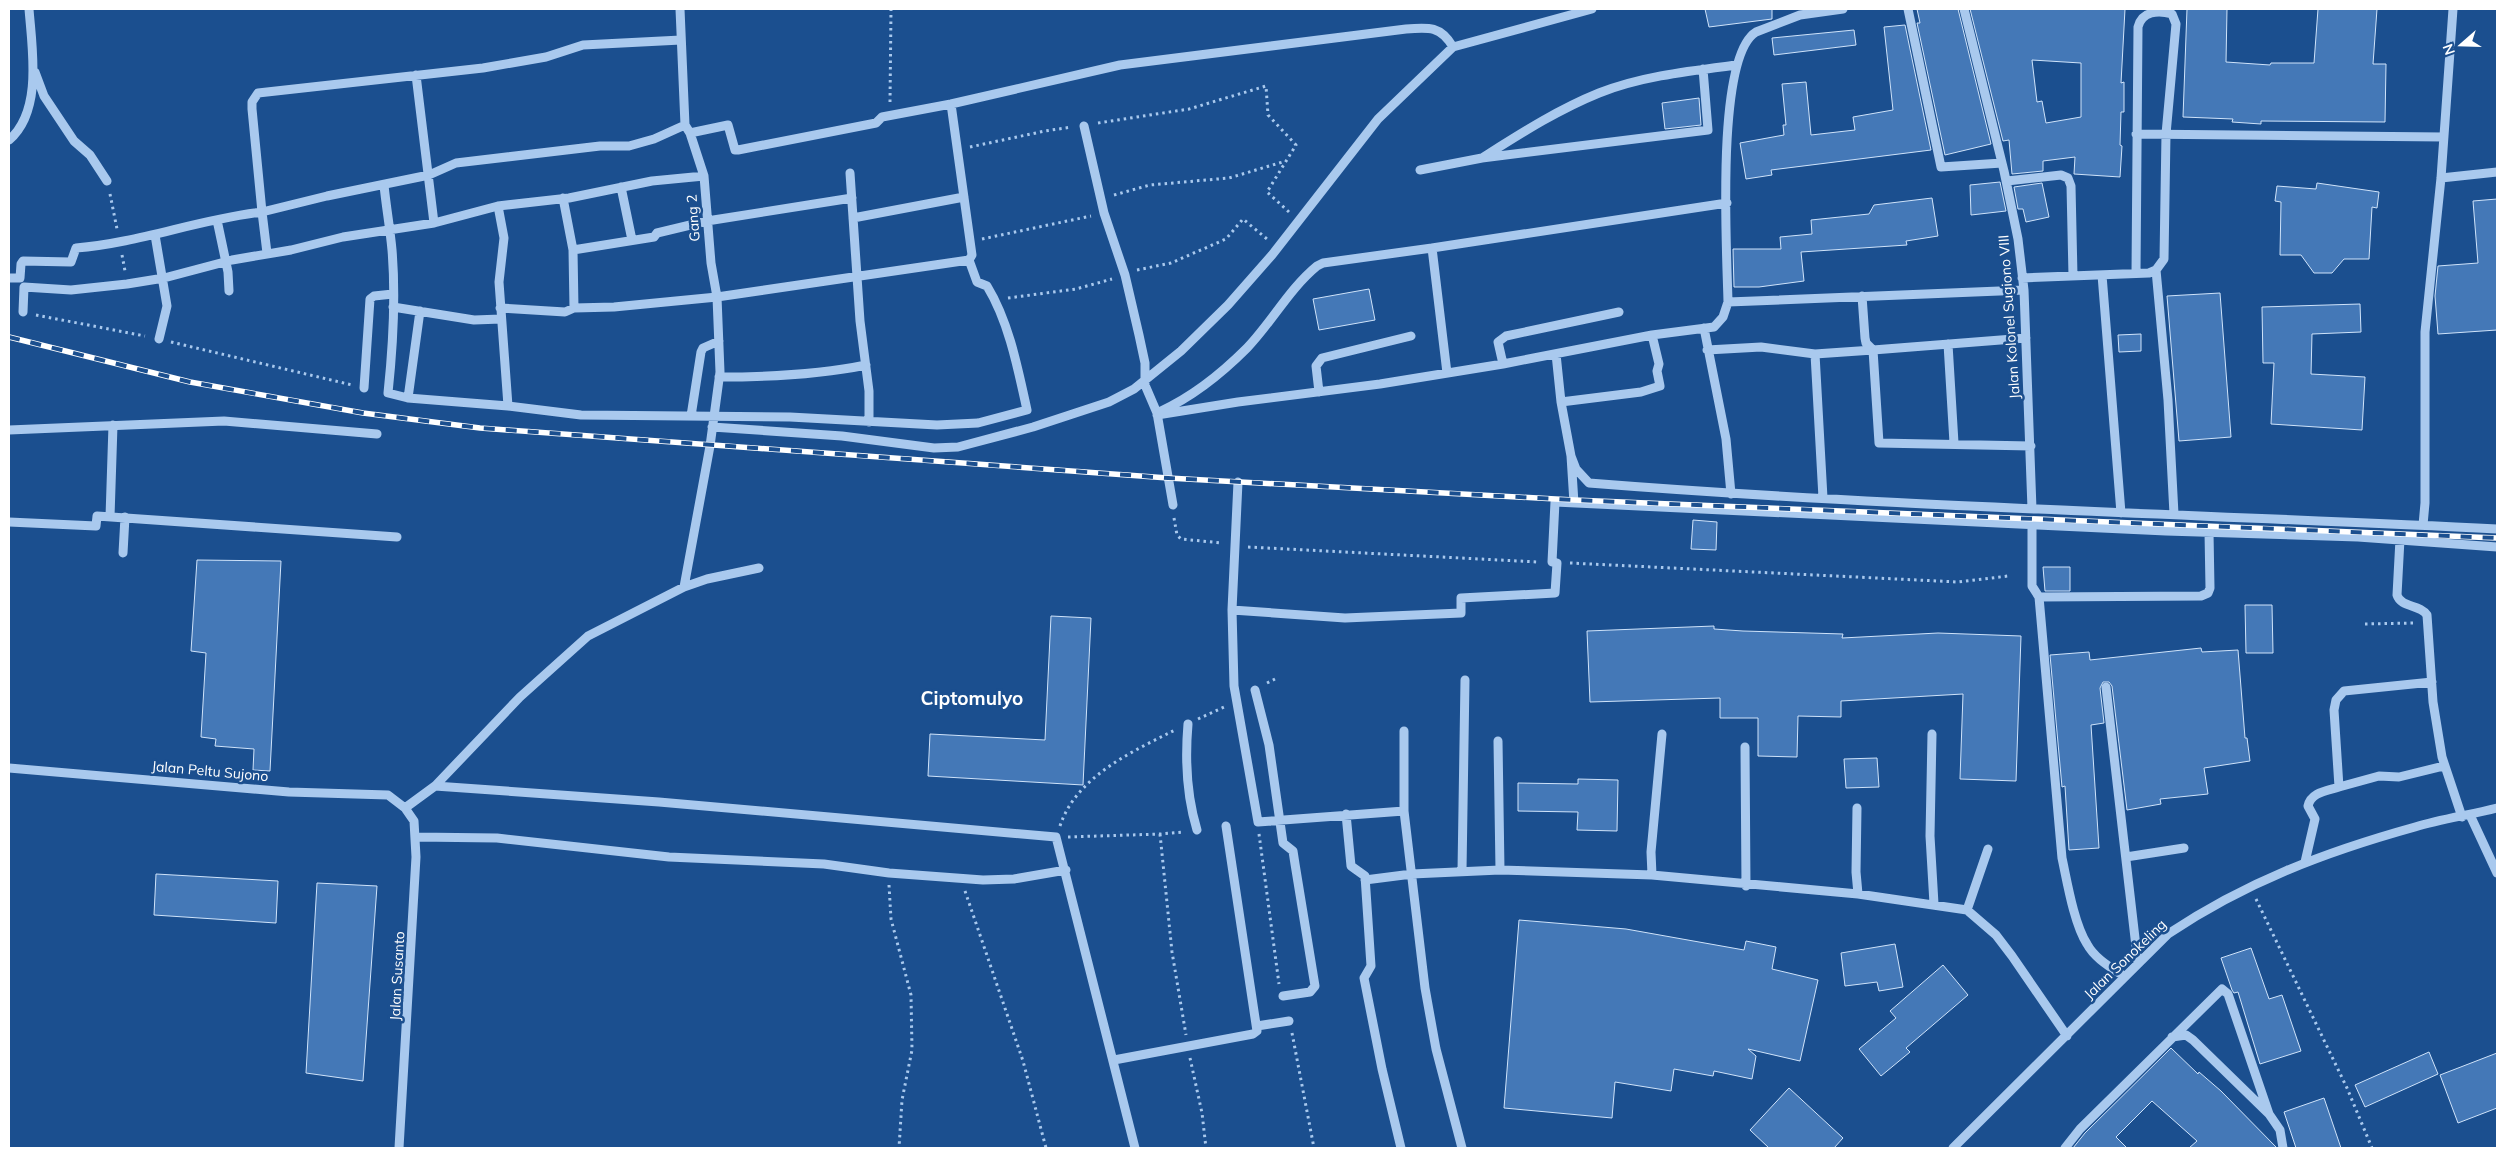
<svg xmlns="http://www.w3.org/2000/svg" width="2506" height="1157" viewBox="0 0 2506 1157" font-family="Mulish,sans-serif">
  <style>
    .building { fill: #4478b7; stroke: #cfe3fa; fill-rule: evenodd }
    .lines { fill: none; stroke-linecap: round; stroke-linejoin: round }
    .path { stroke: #a9c9ee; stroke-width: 3; stroke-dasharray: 2.5 4; stroke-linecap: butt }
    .minor { stroke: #a9c9ee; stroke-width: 9 }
    .rail-casing { stroke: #fff; stroke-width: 5.5 }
    .rail { stroke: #1b4f8f; stroke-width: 4; stroke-dasharray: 11; stroke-linecap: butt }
    .labels { text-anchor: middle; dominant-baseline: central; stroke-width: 5; stroke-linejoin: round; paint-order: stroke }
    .street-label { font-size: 14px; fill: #fff; stroke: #1b4f8f }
    .district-label { font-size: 19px; font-weight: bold; fill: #fff; stroke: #1b4f8f }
  </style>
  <rect width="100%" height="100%" fill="#1b4f8f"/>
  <!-- building -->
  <path class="building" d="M1705,9H1772V19L1709,27Z
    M1917,9H1958L1991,144L1945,155L1917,23H1920Z
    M1970,9H2125L2121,83L2124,82V112H2121L2120,145L2122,146L2120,177L2074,174L2075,157L2043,161V171L2012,174L2009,140L2003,141ZM2032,60L2081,63V117L2046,123L2042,101L2037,102Z
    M2187,9H2227L2226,62L2270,65L2271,63H2314L2318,9H2377L2373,64H2386L2385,122L2261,121V124L2232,122L2233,119L2183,117Z
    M1905,25L1931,150L1771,170L1772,175L1746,179L1740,143L1784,135L1783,125H1786L1782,84L1806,82L1811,135L1855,130L1853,117L1893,110L1884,27Z
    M1854,30L1856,45L1774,55L1772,38Z
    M1699,98L1701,125L1665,129L1662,103Z
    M2000,182L2006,211L1971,215L1970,185Z
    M2042,183L2049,217L2026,222L2023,209H2018L2014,187Z
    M2317,183L2379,192L2377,208L2372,207L2369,259H2344L2332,273H2314L2301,255H2280L2281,202L2275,201L2277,186L2316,189Z
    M1932,198L1938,236L1906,241L1907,245L1801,252L1804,281L1759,287H1734L1733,249H1781L1780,237L1812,234L1811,220L1869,214L1874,205Z
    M2497,199V330L2438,334L2435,296L2438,266L2478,263L2473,201Z
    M1369,289L1375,320L1319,330L1313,299Z
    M2220,293L2231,437L2179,441L2167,296Z
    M2360,304L2361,332L2312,334L2311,374L2365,377L2362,430L2271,424L2274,363H2263L2262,307Z
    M2141,334V351L2119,352L2118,335Z
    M1693,520L1717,522L1716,550L1691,549Z
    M197,560L281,561L270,771L253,770L254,749L215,746L216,739L201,737L206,653L191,651Z
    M2043,567H2070V591H2045Z
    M2245,605H2272L2273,653H2246Z
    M1051,616L1091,618L1083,785L928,776L930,734L1045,740Z
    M1714,626V629L1743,631L1843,634L1842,638L1938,633L2021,636L2016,781L1960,779L1963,694L1841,701V717L1798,716L1797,757L1758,756V718H1720V698L1590,702L1587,631Z
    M2201,648L2202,652L2238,650L2245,738H2247L2250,761L2204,768L2208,794L2160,799L2161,804L2127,810L2112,686L2109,682H2103L2100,688L2104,723L2091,725L2099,848L2069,850L2065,786L2062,787L2050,655L2089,652L2090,660Z
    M1877,758L1879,787L1846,788L1844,759Z
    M1578,779L1618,780L1617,831L1577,830L1578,812L1518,811V783L1578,784Z
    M156,874L278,881L276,923L154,915Z
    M317,883L377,886L363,1081L306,1073Z
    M1519,920L1626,929L1744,950L1746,941L1776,947L1772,969L1818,980L1800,1061L1748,1049L1756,1056L1752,1079L1714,1071L1713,1076L1674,1069L1671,1091L1615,1082L1612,1118L1504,1108Z
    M1895,944L1903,987L1879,991L1877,982L1845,986L1841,953Z
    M2251,948L2269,999L2282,995L2301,1051L2260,1064L2238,992L2234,993L2232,990L2221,958Z
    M1943,965L1968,995L1906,1048L1910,1052L1881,1076L1859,1049L1896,1018L1890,1011Z
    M2171,1048L2198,1074L2199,1072L2221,1091L2277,1148H2189L2197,1141L2152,1101L2116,1137L2127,1148H2073L2085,1133Z
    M2429,1052L2438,1074L2365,1107L2355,1085Z
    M2497,1053V1108L2458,1123L2440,1075Z
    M1789,1088L1843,1138L1834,1148H1769L1750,1130Z
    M2324,1098L2341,1148H2296L2284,1112Z"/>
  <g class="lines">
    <!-- path -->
    <path class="path" d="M890,102L891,9
      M1098,123L1189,109L1266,86L1268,115L1296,145L1267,192L1289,212
      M970,147L1045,131L1072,127
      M110,194L117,229
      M1114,195L1150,185L1229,178L1286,161
      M982,239L1091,216
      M122,255L125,271
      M1137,270L1171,263L1226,239L1243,219L1267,239
      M1008,298L1076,289L1112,279
      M36,315L145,336
      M171,342L352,385
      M1174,518L1177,535L1181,539L1222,543
      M1248,547L1538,562
      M1570,563L1958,582L2008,576
      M2365,624L2413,623
      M1267,683L1275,679
      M1198,719L1224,707
      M1060,826C1076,777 1131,752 1175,730
      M1160,834L1172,952L1186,1035
      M1259,834L1279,984
      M1068,837L1160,834L1184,832
      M889,885L891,919L911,995L912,1050L902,1100L899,1148
      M965,891L1023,1061L1046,1148
      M2256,899L2347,1088L2372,1148
      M1292,1033L1314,1148
      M1190,1058L1202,1113L1206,1148"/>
    <!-- minor -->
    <path class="minor" d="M680,9L685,125L690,133L704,176L711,263L717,297L720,372L710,446L684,587
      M1908,9L1941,167L2002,163
      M1964,9L2004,171L2018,239L2024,290L2032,509
      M1703,69L1708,130L1482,158C1520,134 1557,110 1599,93C1642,76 1690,71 1737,65
      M35,72L44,96L74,141L90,155L107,181
      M416,75L434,223
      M951,104L972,255L969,260
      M1084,126L1104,213L1125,275L1139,335L1145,363V385L1157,413L1173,505
      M690,133L728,125L735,150H738L876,123L882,117L951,104L1120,65L1406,29C1429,27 1441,26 1453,47
      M2136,134L2444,137
      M9,140C43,111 32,48 29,9
      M1420,170L1482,158
      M850,173L860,321L869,391V422
      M2441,178L2497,172
      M2007,181L2061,175L2068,178L2071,186L2073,276
      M384,185C386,206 390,228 392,250C396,298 393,346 388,393L408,398L508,406L581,415L790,417L937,425L978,423L1027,410C1018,369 1009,322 987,286L977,282L969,260L717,297L614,307L574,308L573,250L654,237L657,233L707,221L852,198
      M621,187L632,240
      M563,198L573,250
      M498,206L504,238L499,282L508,406
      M853,218L964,197
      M217,220L228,272L229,291
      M155,235L167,306L159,339
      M267,253L262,212L327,196L429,175L456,163L600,146H629L654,139L685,125
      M2136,273L2138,27C2142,11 2158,10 2172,14L2176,24L2166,134L2164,259L2156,270
      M2102,275L2121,513
      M9,278H20L21,264L23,261L71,262L76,248C139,243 199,219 262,212L252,109V102L258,93L483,68L546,57L583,45L681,40
      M2022,278L2149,273L2156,270L2168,400L2174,514
      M1862,296L1865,338L1866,343L1873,350
      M1728,302L2024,290
      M393,307L474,320L501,319
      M500,308L565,312L574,308
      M23,312L24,287L71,290L127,284L164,278L232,260L291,250L343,237L434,223L498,206L569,198L652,181L704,176
      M1704,328L1726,439L1731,494
      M2026,338L1873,350L1879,443L2031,446
      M1948,344L1954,443
      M1707,350L1761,347L1815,354
      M1556,354L1561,402L1571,456L1574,503
      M1503,364L1498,342L1506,336L1619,312
      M1447,373L1432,248L1727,203
      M719,377C769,377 818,375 866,365
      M364,388L370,299L374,296L393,294
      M1319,392L1316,366L1322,358L1411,336
      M408,398L420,311
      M1561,402L1641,392L1660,386L1657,371L1659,364L1652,335
      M1161,411C1194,396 1222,373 1247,348C1272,322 1289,289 1317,266L1323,263L1432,248
      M1157,415L1238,402L1380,384L1503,364L1652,335L1714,327L1723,317L1728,302C1727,253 1715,57 1756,32L1800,15L1843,9
      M691,416L701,352L703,348L719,341
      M712,427L842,436L934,448L958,447L1033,427L1109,402L1134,389L1181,351L1228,305L1272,255L1378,119L1453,47L1592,9
      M9,430L224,421L377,434
      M1571,456L1576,469L1589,483C1891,507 2195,514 2497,529
      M1823,498L1815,354L1873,350
      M110,517L113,425
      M9,522L96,526L97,516L397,537
      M2032,524V586L2039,597L2062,858C2067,881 2074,924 2087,944C2095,959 2112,968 2125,977
      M2423,525L2425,503V332L2441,178L2453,9
      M2400,539L2397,595C2401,608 2420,604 2427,615L2433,702L2442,757L2462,817
      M123,553L125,517
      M1552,562L1555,502L2166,531L2358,537L2497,547
      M2039,597L2201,596L2208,593L2210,588L2209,532
      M1232,610L1238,482
      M2432,682L2344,691L2336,700L2334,710L2339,787L2379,776L2399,777L2444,766
      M2106,687L2138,964
      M1255,690L1269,745L1283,843L1293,851L1295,864L1315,986L1310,992L1283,996
      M1188,724C1185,759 1187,797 1197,830
      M1404,731V811L1425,988L1436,1049L1462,1148
      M1932,734L1930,836L1934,904
      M1498,741L1500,870
      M1745,747L1746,886
      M9,768L289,792L388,795L405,808L414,821L416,857L399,1148
      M435,786L659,802L1056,837L1135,1148
      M405,808L435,786L520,697L588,636L684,587L707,579L759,568
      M1857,808L1856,872L1858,894
      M1404,811L1258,822L1234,686L1232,610L1345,618L1461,613V598L1555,593L1557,563
      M1346,814L1351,866L1365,876L1371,966L1364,978L1382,1069L1401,1148
      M2470,815L2497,873
      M416,837L497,838L669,857L824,864L889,873L983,880L1014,879L1066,870
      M2126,857L2184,848
      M2305,862L2315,819L2308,806C2311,792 2327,791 2339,787
      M1462,871L1465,680
      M1652,875L1651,852L1662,734
      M1365,880L1412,874L1500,870L1652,875L1858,894L1967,910L1996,935L2012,956L2067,1036
      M1967,910L1988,849
      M1257,1026L1289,1021
      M2172,1037L2186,1035L2193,1040L2269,1114L2280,1130L2283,1148
      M1114,1060L1253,1034L1257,1031L1226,826
      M1953,1148L2168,934C2246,882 2325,852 2415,827C2442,819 2470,815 2497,808
      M2065,1148L2080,1129L2222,989L2228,994L2269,1114"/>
    <defs>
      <path id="rail" d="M9,337L190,382L363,413L480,428L1168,478L1574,500L2497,538"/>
    </defs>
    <!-- rail casing -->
    <use href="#rail" class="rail-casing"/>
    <!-- rail -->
    <use href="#rail" class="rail"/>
  </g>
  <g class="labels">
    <!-- street labels -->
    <g class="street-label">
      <text transform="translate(693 218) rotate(-94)">Gang 2</text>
      <text transform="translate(2009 317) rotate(-94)">Jalan Kolonel Sugiono VIII</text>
      <text transform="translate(210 771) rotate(5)">Jalan Peltu Sujono</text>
      <text transform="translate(2125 959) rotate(-44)">Jalan Sonokeling</text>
      <text transform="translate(397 976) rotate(-87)">Jalan Susanto</text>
    </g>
    <!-- district labels -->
    <g class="district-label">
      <text x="972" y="698">Ciptomulyo</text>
    </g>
  </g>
  <!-- border -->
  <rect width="2506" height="1157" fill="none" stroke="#ffffff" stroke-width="20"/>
  <!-- north arrow -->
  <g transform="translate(2461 45) rotate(250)" stroke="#1b4f8f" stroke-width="4" paint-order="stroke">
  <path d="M0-4L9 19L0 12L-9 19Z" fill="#ffffff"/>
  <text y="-8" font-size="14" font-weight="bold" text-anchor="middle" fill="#ffffff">N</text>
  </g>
</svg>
